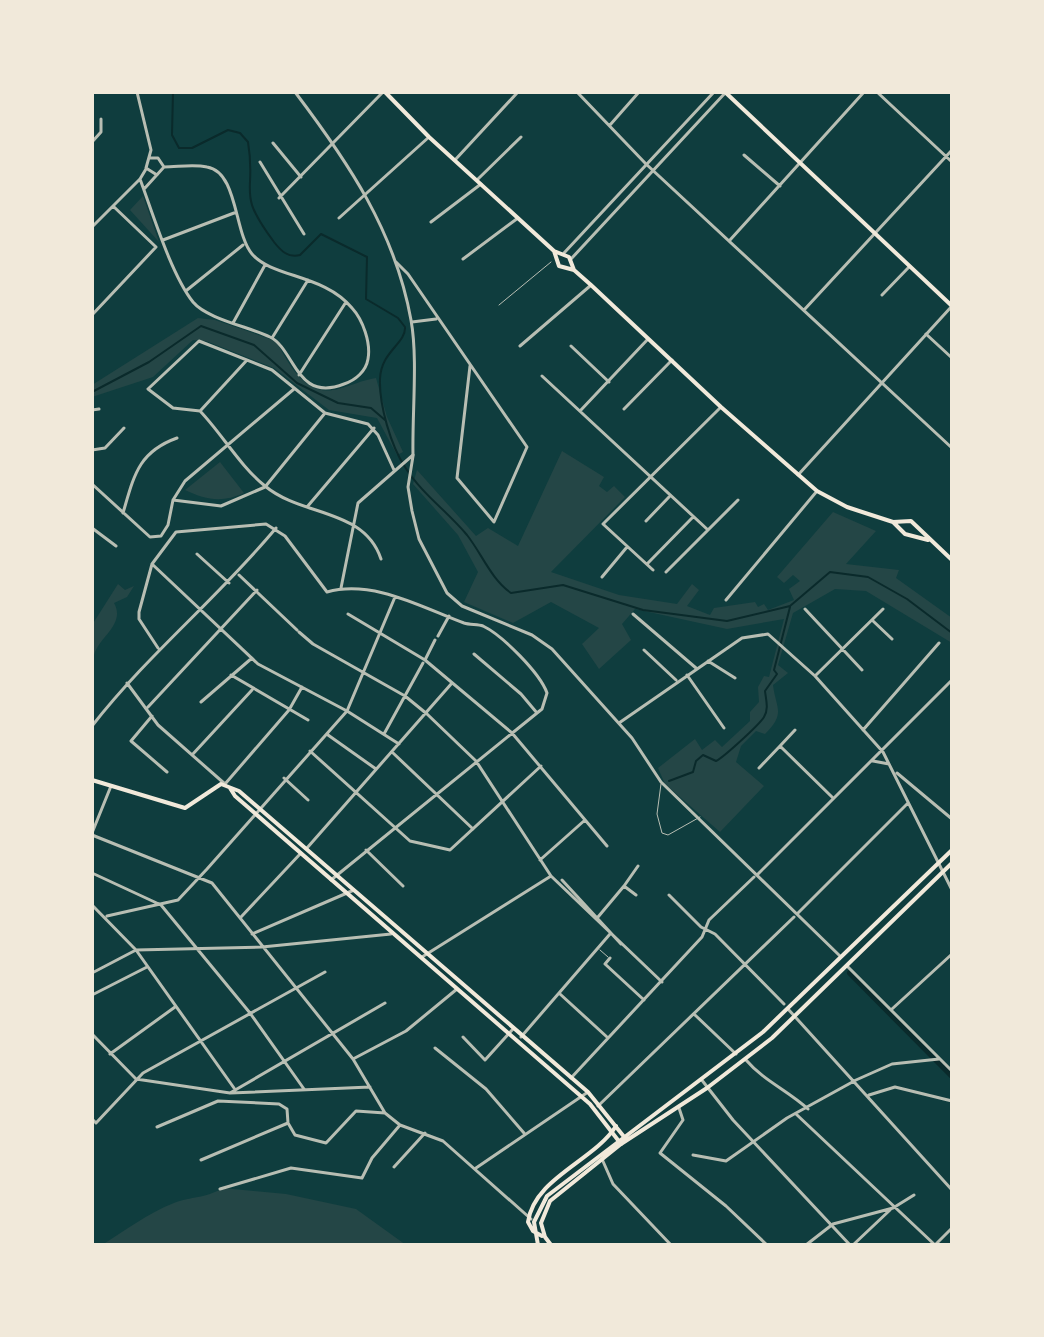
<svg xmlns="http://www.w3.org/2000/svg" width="1044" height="1337" viewBox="0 0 1044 1337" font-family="Overpass,sans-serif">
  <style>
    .green { fill: #244646 }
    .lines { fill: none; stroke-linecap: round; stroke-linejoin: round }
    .stream { stroke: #0a2a2b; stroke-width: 2 }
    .canal { stroke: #0a2a2b; stroke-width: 6 }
    .service { stroke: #b8beb3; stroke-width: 1 }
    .minor { stroke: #b8beb3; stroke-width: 3 }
    .tertiary { stroke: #b8beb3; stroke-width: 3 }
    .secondary { stroke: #f1e9da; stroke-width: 4 }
    .primary { stroke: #f1e9da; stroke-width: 4 }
  </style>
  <rect width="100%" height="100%" fill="#0f3d3e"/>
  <!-- green -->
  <path class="green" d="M143,196L159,242L130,210Z
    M198,318L215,320L276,341C289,364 305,398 338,389C351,386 362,380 376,378L387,417L403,452L397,455L377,418L329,410L274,368L206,341L193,340L153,377L92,397V385Z
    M562,451L604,477L599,486L607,492L614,486L625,497L551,572L619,595L677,604L692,584L699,590L687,606L710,615L714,608L755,602L758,607L764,604L768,610L794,600L789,589L800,581L793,575L784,583L777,577L833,512L876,531L846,564L899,570L896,578L952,618V643L866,591L835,589L793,613L778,665L788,673L773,685C776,709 786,713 765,734L756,731L741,746L736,762L764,786L720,832L665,784L658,768L695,739L702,750L715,740L722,747L750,721V712L759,702L758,687L764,676L769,677L784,619L727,629L635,609L622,624L631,640L599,669L582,644L599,628L551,602L513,623L464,602L478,572L458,535L413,484L417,470L476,536L488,528L518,546Z
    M220,462L244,493C222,503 206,500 185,490Z
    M118,584L125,590L134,586L127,597L114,603C126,624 99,637 94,655C92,660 93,664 92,668V625Z
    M223,1188L286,1194L356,1209L406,1245H102C126,1230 148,1213 174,1203C192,1196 204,1199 223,1188Z"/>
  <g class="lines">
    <!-- stream -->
    <path class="stream" d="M173,92L172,135L179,148H192L228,130L240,133L248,142C257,195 235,190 274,242C281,251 288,258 300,255L321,234L367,257L366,299L398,318L405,327C406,344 381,351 380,379C379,405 391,446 405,467C421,493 448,512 467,535C482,554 491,579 511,593L563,585L643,610L727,621L790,606L830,572L868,577L907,599L952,633
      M92,392L149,362L201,326L254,345L297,383L338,403L371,408L385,420
      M669,781L693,772L696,761L703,755L716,761C724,757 759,725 764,717C769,709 766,700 765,691L777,674L774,670L790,607"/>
    <!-- canal -->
    <path class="canal" d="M850,973L952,1076"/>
    <!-- service -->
    <path class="service" d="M499,305L551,262
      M661,784L657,814L662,833L668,835L700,817
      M600,950L608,957"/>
    <!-- minor -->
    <path class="minor" d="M137,92L151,150L146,168L157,175
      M577,92L646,164L952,448
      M877,92L952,162
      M610,125L639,92
      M92,142L101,132V119
      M273,143L301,177
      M744,155L780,186
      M455,160L517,93
      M260,162L304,234
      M140,179C153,214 171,274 193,302C207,319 250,327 270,337C295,349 296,403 344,384C356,380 366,371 368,359C371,343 363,320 352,308C324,274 273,278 252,254C234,233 238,172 207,167C193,164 178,167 164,167
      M478,179L521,137
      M145,188L164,167L158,158H151
      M279,198L383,92
      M339,218L429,137
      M431,222L481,184
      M92,227L140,179L146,169
      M163,240L234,213
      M730,240L864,92
      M463,259L518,218
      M396,262L408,274L527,447L494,522L457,478L470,366
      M187,290L243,245
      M882,295L909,267
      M804,310L952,150
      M92,315L156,247L113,206
      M412,322L436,319
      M233,323L265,265
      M926,334L952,358
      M272,338L308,280
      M520,346L590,286
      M571,346L609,382
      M299,375L346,302
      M542,376L708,530
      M624,409L672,360
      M92,410L99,409
      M201,410L247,360
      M580,411L648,339
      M92,450L105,448L124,428
      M413,456L408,487L412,511L419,539L447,593L462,606L532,635L552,649L632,738L661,782L840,956
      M92,484L150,537L161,536L168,525L173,500L185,481L294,389
      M173,500L221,506L265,487L325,413
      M307,507L374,428
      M123,513C134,476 138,452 177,438
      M646,521L669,497
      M92,528L116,546
      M197,554L229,583
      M381,559C364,508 302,517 265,486C240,466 222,434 200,411L173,408L148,389L199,341L272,370L325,413L368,424L378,435L394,470
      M648,563L693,517
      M152,564L258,664L347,711L399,744
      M653,570L603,524L721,407
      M666,572L738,500
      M239,575L297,630
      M602,577L627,547
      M341,588L358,503L413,455
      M726,600L817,491
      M805,609L862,670
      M348,614L425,660L512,733L607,846
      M633,614L696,668
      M872,620L892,639
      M299,632L313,644L405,696L427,714L476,761L551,876L662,982
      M438,636L449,616
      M158,648L139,619V612L152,564L176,532L266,524L285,536L327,592C373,579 423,608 464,623C470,625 478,624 483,626C502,635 540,673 547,693L542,709L331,880
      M644,650L676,680
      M474,654L521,694L537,713
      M425,660L435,640
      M708,661L735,678
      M231,675L308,720
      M687,675L724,728
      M815,676L883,609
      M127,683L158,725L225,784L289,710L302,687
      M201,702L252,658
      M148,707L257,590
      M152,716L131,741L167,772
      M619,723L742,638L768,634L815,676L883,752L952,890
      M92,726C148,654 218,598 276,528
      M863,730L939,643
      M384,734L423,663
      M328,735L376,769
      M780,746L795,730
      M310,751L410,841L450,850L541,766
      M392,752L473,829
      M192,755L252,690
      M873,761L889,764
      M759,768L780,746L832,797
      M897,773L952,819
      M284,778L308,800
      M92,833L111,786
      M92,835L212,883L353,1059L385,1113L400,1125L443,1141L531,1219
      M307,848L452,683
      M366,850L403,886
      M540,860L585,820
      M92,873L161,905L250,1013L304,1089
      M757,875L952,680
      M562,880L621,944
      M624,886L638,866
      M669,895L701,927L715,934L784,1004
      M92,905L136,950L234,1088
      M797,914L908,803
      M107,916L178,900L207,869L347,711L395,597
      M241,917L301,853
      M598,917L624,886L636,895
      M252,934L354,890
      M422,957L551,876
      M610,958L605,964L644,1000
      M847,966L952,1071
      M92,973L136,950L262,947L391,934
      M560,994L607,1037
      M92,995L147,967
      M788,1009L952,1190
      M892,1009L952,954
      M695,1015L736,1054
      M92,1034L136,1079
      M463,1037L485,1060L513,1029
      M521,1037L610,934
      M435,1048L486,1089L524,1133
      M110,1054L175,1007
      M353,1059L406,1031L457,989
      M746,1060C764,1081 787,1090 808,1109
      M571,1078L702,937L709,920L754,877
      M136,1079L230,1093L370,1087
      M230,1093L385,1003
      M869,1095L895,1087L952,1101
      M598,1106L794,917
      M679,1108L683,1120L660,1153L726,1206L767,1245
      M796,1114L935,1245
      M92,1119L96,1123L143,1073L325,972
      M157,1127L218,1101L279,1104L287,1109L288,1123L295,1135L326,1143L356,1111L385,1113
      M693,1155L726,1161L787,1118L856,1080L892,1064L939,1059
      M201,1160L288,1123
      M394,1167L425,1133
      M476,1168L588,1092
      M220,1189L291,1168L362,1178L372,1158L400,1125
      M806,1245L833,1224L893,1208L914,1195
      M853,1245L890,1210
      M935,1245L952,1228"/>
    <!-- tertiary -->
    <path class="tertiary" d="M295,92C348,162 395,231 411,320C418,358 412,415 413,455
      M564,253L714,92
      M571,259L726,92
      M798,475L952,306
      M701,1079L733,1120L850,1245
      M602,1159L613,1184L671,1245"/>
    <!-- secondary -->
    <path class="secondary" d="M725,92L952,306
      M92,780L185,808L221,784L239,791L588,1092L625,1138
      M230,788L235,796L590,1104L621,1144"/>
    <!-- primary -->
    <path class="primary" d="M385,92L429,137L554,251
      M554,251L559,266L574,270L591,285L721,407L817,491L847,507L893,522L911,521L952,560
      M554,251L569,257L574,270
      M893,522L905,534L928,540
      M542,1236L533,1231L528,1222C534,1178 594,1161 616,1126
      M538,1245L534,1222L547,1196L763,1032L952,850
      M551,1245L545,1237L541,1223L550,1201L621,1144L707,1088L772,1038L952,863"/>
  </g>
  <!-- border -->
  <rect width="1044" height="1337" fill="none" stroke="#f1e9da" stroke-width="188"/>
</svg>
